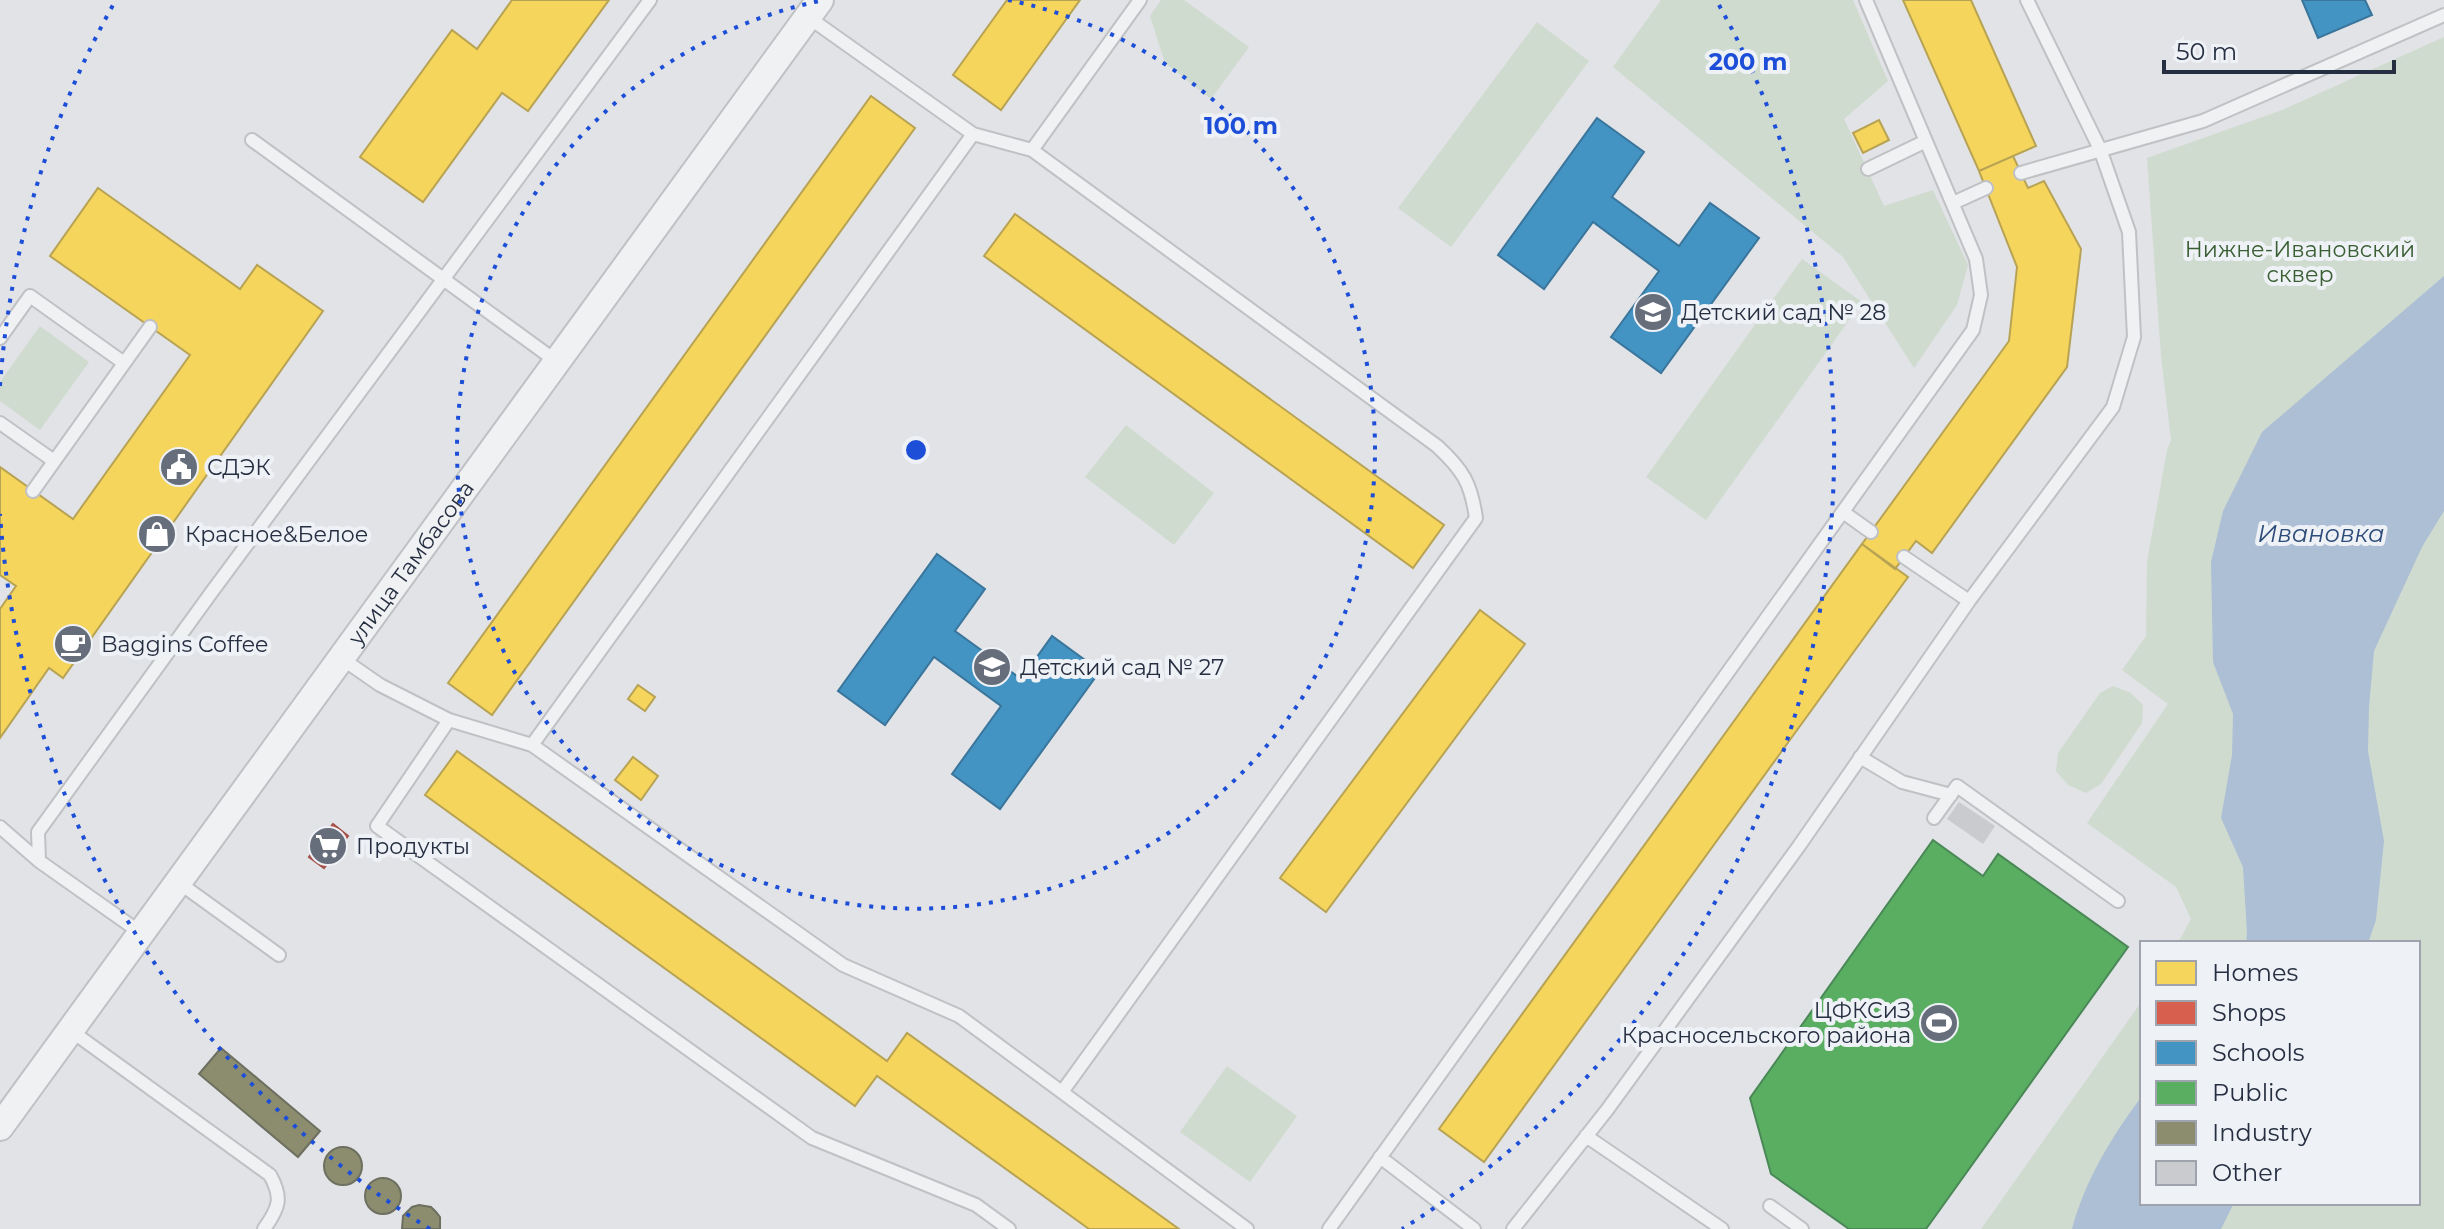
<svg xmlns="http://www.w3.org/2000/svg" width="2444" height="1229" viewBox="0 0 2444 1229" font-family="Montserrat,sans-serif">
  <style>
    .green { fill: #d0dbd0 }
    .water { fill: #acbfd4 }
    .homes { fill: #f6d55c; stroke: #b8a354; stroke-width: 2 }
    .shops { fill: #d6604d; stroke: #a15149; stroke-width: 2 }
    .schools { fill: #4393c3; stroke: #3a759c; stroke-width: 2 }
    .public { fill: #5aae61; stroke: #4a8857; stroke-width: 2 }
    .industry { fill: #8c8c6e; stroke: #6d7060; stroke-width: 2 }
    .building { fill: #c9cbce }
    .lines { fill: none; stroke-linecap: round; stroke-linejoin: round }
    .lane-casing { stroke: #bfc1c4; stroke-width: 16 }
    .street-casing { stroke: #bfc1c4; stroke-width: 30 }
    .lane { stroke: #f0f1f3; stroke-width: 12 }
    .street { stroke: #f0f1f3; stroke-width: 26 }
    .ring { fill: none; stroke: #1d4ed8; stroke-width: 4; stroke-dasharray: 4 8 }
    .labels { text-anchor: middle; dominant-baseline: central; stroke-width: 8; stroke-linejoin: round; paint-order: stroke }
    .park-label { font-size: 22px; fill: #395e32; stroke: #eef1f6 }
    .poi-label { font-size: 22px; fill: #262f41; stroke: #eef1f6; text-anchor: start }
    .street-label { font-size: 22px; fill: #262f41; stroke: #eef1f6 }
    .water-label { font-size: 24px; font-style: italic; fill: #2d4c79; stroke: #eef1f6 }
    .centre { fill: #1d4ed8; stroke: #eef1f6; stroke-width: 4 }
    .ring-label { font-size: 24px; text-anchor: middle; font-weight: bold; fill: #1d4ed8; stroke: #eef1f6; stroke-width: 8; stroke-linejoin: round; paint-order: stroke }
  </style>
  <rect width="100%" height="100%" fill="#e1e3e6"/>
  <!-- green -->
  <path class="green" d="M1161,0H1184L1249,47L1211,99L1165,63L1150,16Z
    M1661,0H1853L1888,81L1844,119L1884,206L1933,190L1968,265L1957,305L1914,368L1843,257L1613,67Z
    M1537,22L1589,61L1451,247L1398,208Z
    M2444,37V1229H1981L2142,1001V1203H2418V943H2178L2191,919L2176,887L2087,823L2168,704L2122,670L2146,636L2147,562L2167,450L2171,440L2161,356L2147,158L2282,110Z
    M1802,259L1862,302L1706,520L1646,477Z
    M40,326L89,362L40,430L0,401V382Z
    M1126,425L1214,493L1174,545L1085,477Z
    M2113,686L2131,693L2143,705L2142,723L2101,784L2086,793L2068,785L2056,771L2058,753L2100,693Z
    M1227,1066L1297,1116L1250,1182L1180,1132Z"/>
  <!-- water -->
  <path class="water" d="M2444,276V511L2422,547L2374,651L2369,707L2368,751L2384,841L2376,920L2368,943H2246L2247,933L2243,867L2221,818L2232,755L2233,714L2213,662L2211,562L2223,511L2262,432Z
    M2142,1096V1203H2234L2221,1229H2072C2085,1180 2112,1136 2142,1096Z"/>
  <!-- homes -->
  <path class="homes" d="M512,0H609L528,111L502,93L423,202L360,157L452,30L477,49Z
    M1007,0H1080L1001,110L953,75Z
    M1903,0H1971L2036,146L1979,171Z
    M871,96L915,128L492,715L448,683Z
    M1879,120L1889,140L1863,153L1853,133Z
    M2013,156L2028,188L2044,181L2081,249L2067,367L1932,553L1916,541L1895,569L1862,544L2009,341L2017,267L1979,171Z
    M98,188L240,289L257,265L323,311L63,678L49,668L0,738V609L16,586L0,575V467L73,519L190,355L50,256Z
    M1015,214L1444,525L1413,568L984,256Z
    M1862,544L1908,577L1484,1162L1439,1129Z
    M1480,610L1525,644L1326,912L1280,878Z
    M638,685L655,697L645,711L628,699Z
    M457,751L887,1061L907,1033L1179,1229H1089L877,1076L855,1106L425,795Z
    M633,757L658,776L641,800L615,780Z"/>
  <!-- shops -->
  <path class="shops" d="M333,824L348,836L324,868L309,857Z"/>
  <!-- schools -->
  <path class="schools" d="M2302,0H2365L2372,15L2318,38Z
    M1597,118L1644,152L1612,197L1679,246L1710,203L1759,238L1661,373L1611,337L1659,271L1593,222L1544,289L1498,255Z
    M937,554L985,589L955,631L1021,679L1052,636L1100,671L1000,809L952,774L1001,706L934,657L885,725L838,691Z"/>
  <!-- public -->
  <path class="public" d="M1933,840L1983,876L1998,854L2128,947L1926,1229H1849L1771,1174L1750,1098Z"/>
  <!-- industry -->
  <path class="industry" d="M221,1048L320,1131L298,1157L199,1074Z
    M324 1166a19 19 0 1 1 38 0a19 19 0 1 1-38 0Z
    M365 1196a18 18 0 1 1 36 0a18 18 0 1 1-36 0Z
    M419,1205L431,1207L436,1212L440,1217V1229H402L403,1216L412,1207Z"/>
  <!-- building -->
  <path class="building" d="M1959,802L1995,826L1983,844L1947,819Z"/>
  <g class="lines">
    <defs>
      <path id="lane" d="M973,134L1032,150L1140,0
        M252,140L556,361
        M1032,150L1437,446C1463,470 1471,483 1476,518L1062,1092
        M1868,169L1926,141
        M2021,173L2203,121L2444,15
        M1953,203L1986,188
        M0,338L30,296L124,363
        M0,423L54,461
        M33,491L150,327
        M1843,512L1871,532
        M1904,557L1969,601
        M341,658L380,685L449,720L377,826L812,1138L976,1205L1009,1229
        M449,720L532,745L973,134L808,17
        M532,745L843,965L959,1016L1247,1229
        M1860,757L1902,782L1951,795
        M1934,818L1957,786L2118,901
        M0,827L39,861L141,933
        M39,861L38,832L211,593L650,0
        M178,882L279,955
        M70,1030L270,1175C283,1198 279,1208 264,1229
        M1586,1136L1722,1229
        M1380,1157L1474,1229
        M1770,1206L1802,1229
        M1329,1229L1973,330L1981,295L1976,259L1866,0
        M1513,1229L1607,1110L1799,846L1969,601L2113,407L2134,337L2129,232L2100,149L2027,0"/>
      <g id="street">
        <path id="s1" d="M0,1127L820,0"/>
      </g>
    </defs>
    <!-- lane casing -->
    <use href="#lane" class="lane-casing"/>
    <!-- street casing -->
    <use href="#street" class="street-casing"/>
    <!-- lane -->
    <use href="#lane" class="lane"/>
    <!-- street -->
    <use href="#street" class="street"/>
  </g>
  <!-- distance rings -->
  <g class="ring">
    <path d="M1008 0A459 459 0 1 1 824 0"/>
    <path d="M430 1229A918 918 0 0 1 0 514M0 386A918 918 0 0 1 113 5M1719 5A918 918 0 0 1 1402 1229"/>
  </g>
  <!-- icons -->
  <defs>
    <symbol id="school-disc" viewBox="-11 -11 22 22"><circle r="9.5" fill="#676e7b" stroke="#eef1f6"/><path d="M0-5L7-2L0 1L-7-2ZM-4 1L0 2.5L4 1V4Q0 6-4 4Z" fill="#fff"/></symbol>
    <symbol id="civic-disc" viewBox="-11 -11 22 22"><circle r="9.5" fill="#676e7b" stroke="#eef1f6"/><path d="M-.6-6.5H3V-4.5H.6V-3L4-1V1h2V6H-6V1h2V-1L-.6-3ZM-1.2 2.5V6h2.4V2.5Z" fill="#fff"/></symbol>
    <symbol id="shop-disc" viewBox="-11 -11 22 22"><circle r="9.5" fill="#676e7b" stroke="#eef1f6"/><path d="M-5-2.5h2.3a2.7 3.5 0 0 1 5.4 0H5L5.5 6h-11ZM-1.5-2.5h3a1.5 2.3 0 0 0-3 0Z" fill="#fff"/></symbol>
    <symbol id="cafe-disc" viewBox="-11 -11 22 22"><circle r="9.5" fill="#676e7b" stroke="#eef1f6"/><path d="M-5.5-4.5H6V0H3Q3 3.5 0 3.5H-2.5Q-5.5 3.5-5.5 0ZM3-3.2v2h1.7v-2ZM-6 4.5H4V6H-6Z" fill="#fff"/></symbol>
    <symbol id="supermarket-disc" viewBox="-11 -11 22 22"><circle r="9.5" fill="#676e7b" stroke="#eef1f6"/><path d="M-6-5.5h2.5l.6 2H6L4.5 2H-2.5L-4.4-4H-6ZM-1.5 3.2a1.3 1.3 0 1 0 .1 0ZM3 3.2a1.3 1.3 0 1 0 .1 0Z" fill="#fff"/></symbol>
    <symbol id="stadium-disc" viewBox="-11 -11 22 22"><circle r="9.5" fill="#676e7b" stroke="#eef1f6"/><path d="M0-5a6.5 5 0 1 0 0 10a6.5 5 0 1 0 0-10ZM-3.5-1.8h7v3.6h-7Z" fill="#fff"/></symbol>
  </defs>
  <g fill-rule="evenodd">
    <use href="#school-disc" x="1631" y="290" width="44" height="44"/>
    <use href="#civic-disc" x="157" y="445" width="44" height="44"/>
    <use href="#shop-disc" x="135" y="512" width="44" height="44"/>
    <use href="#cafe-disc" x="51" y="622" width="44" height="44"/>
    <use href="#school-disc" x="970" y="645" width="44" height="44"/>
    <use href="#supermarket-disc" x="306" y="824" width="44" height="44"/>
    <use href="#stadium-disc" x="1917" y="1001" width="44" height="44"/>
  </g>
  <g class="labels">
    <!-- park labels -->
    <g class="park-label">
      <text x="2300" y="249">Нижне-Ивановский<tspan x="2300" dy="25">сквер</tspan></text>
    </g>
    <!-- poi labels -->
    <g class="poi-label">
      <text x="1681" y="312">Детский сад № 28</text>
      <text x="207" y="467">СДЭК</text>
      <text x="185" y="534">Красное&amp;Белое</text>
      <text x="101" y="644">Baggins Coffee</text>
      <text x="1020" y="667">Детский сад № 27</text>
      <text x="356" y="846">Продукты</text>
      <text x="1911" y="1010" text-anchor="end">ЦФКСиЗ<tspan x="1911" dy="25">Красносельского района</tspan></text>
    </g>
    <!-- street labels -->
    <g class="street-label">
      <text stroke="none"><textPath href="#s1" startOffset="698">улица Тамбасова</textPath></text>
    </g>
    <!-- water labels -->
    <g class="water-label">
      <text x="2321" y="533">Ивановка</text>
    </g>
  </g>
  <circle cx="916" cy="450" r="12" class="centre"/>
  <g class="ring-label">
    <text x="1748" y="70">200 m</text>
    <text x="1241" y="134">100 m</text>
  </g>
  <!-- legend -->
  <rect x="2140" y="941" width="280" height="264" fill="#eef1f6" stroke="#9ea3ae" stroke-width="2"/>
  <rect x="2156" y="961" width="40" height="24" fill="#f6d55c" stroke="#9ea3ae" stroke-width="2"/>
  <text x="2212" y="981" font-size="24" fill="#262f41">Homes</text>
  <rect x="2156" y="1001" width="40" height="24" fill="#d6604d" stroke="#9ea3ae" stroke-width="2"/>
  <text x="2212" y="1021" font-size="24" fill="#262f41">Shops</text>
  <rect x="2156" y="1041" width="40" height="24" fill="#4393c3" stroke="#9ea3ae" stroke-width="2"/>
  <text x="2212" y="1061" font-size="24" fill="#262f41">Schools</text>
  <rect x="2156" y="1081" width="40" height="24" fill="#5aae61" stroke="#9ea3ae" stroke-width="2"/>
  <text x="2212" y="1101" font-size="24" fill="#262f41">Public</text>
  <rect x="2156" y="1121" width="40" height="24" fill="#8c8c6e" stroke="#9ea3ae" stroke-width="2"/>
  <text x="2212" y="1141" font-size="24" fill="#262f41">Industry</text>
  <rect x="2156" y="1161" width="40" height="24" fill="#c9cbce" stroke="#9ea3ae" stroke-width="2"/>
  <text x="2212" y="1181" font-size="24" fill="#262f41">Other</text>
  <!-- scale -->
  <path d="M2164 60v12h230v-12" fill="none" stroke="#262f41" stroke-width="4"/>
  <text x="2176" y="60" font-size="24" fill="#262f41" stroke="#eef1f6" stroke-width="6" paint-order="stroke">50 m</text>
</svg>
